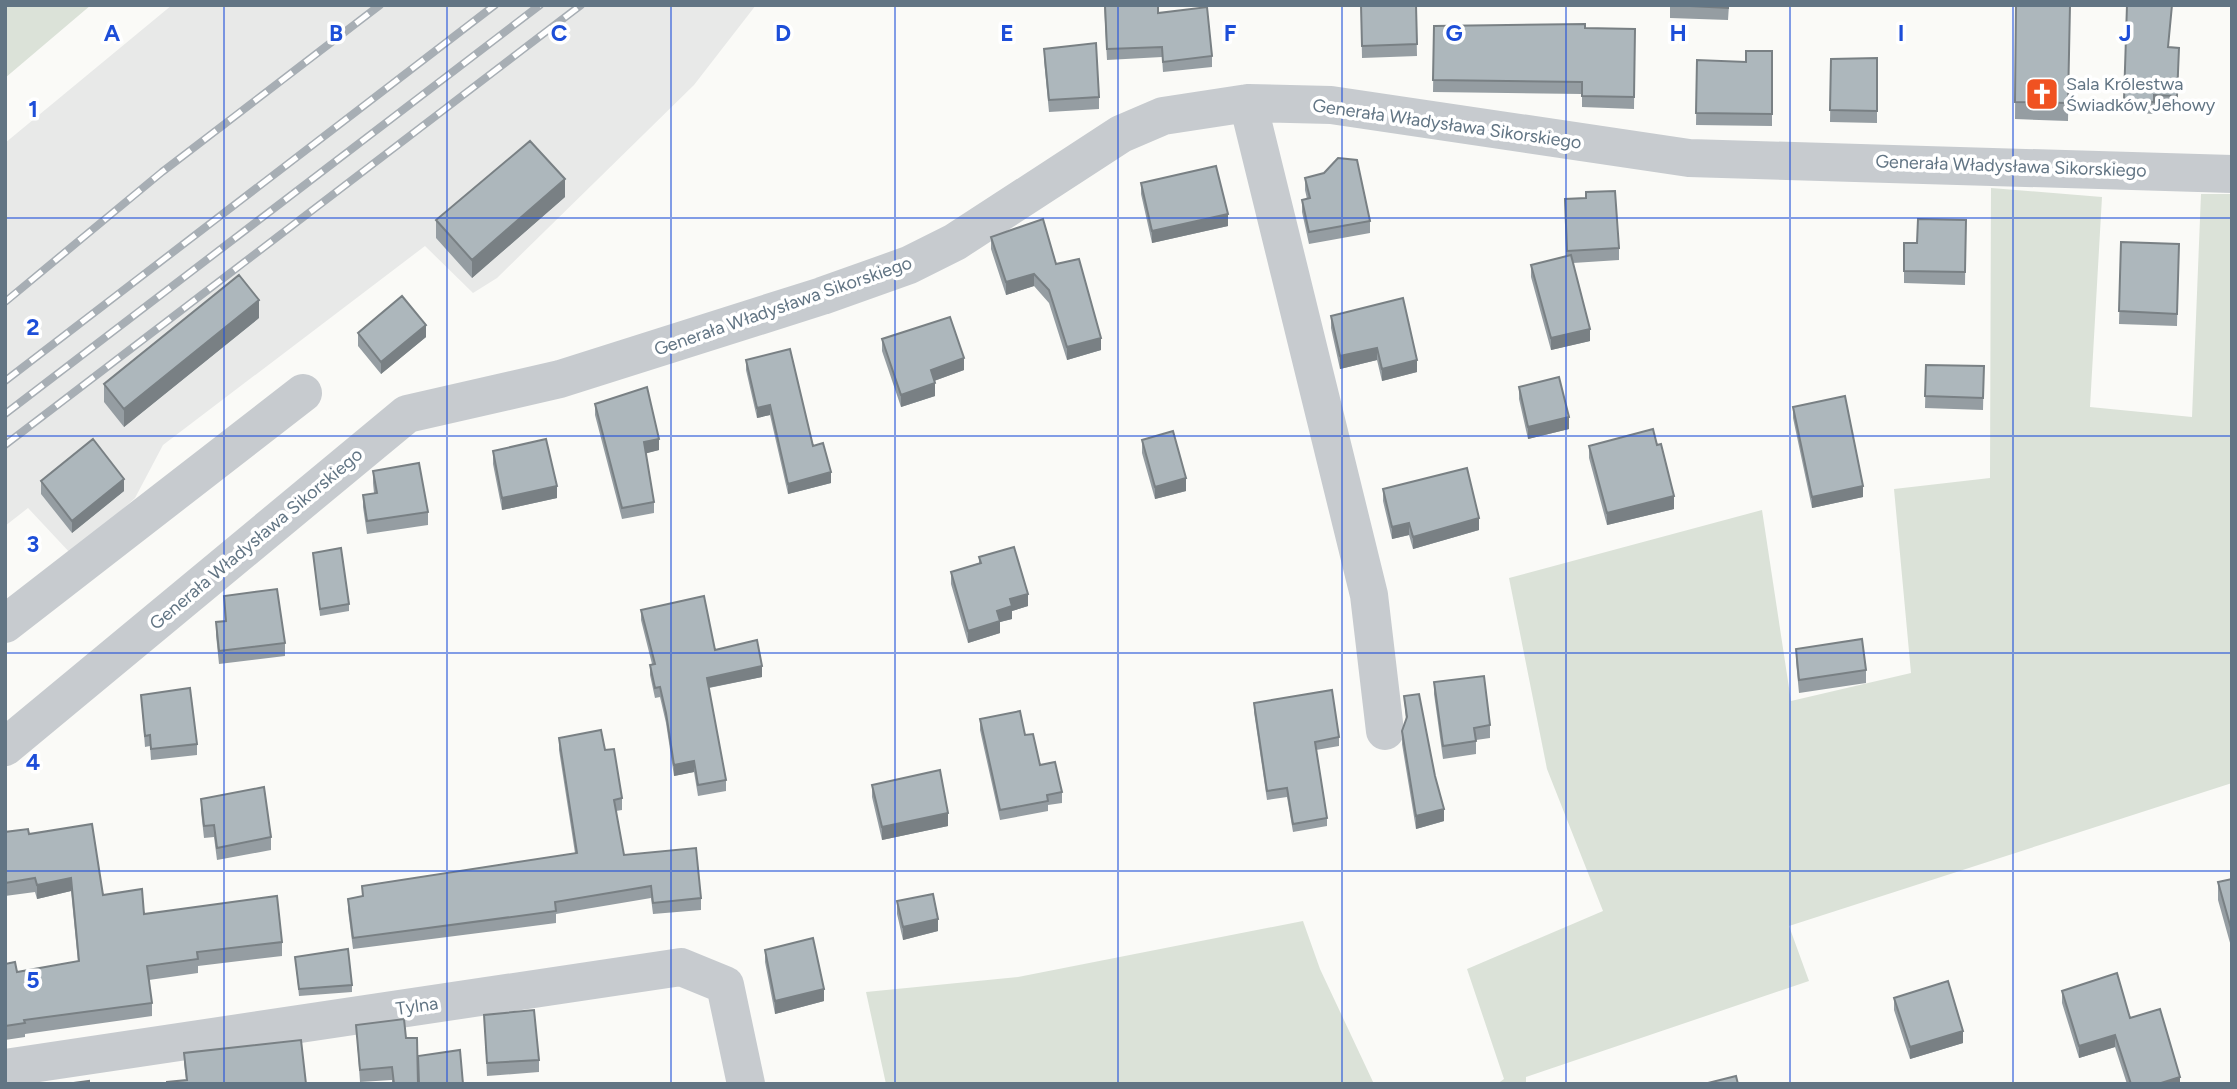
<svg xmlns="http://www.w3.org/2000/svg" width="2237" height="1089" viewBox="0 0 2237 1089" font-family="Figtree,sans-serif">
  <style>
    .built { fill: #e8e9e8 }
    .green { fill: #dbe2d8 }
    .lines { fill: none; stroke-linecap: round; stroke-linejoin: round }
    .minor { stroke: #c7cbcf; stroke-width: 38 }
    .rail-casing { stroke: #a7aeb4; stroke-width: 8 }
    .rail { stroke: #fff; stroke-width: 5; stroke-dasharray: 16; stroke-linecap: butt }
    .wall { fill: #959da2 }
    .shaded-wall { fill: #798084 }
    .building { fill: #adb7bc; stroke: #798084; stroke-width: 2 }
    .grid { fill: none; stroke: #1d4ed8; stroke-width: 2; stroke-opacity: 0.55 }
    .labels { text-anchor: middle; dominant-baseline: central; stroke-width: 7; stroke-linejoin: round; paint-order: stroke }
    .poi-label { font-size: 18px; fill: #627584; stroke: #fff; text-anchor: start }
    .street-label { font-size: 18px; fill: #627584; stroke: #fff }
    .grid-label { font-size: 23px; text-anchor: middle; font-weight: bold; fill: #1d4ed8; stroke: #fff; stroke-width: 7; stroke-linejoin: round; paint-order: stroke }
  </style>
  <rect width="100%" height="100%" fill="#fafaf7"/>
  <!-- built -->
  <path class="built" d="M172,5H756L694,85L497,278L473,293L425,246L163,445L135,498L72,555L28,508L5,526V143Z"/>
  <!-- green -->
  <path class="green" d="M5,5H91L5,78Z
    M1991,188L2102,197L2090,407L2192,417L2201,194H2232V783L1789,926L1809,981L1526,1077V1084H1497L1504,1079L1467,969L1603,911L1547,769L1509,578L1762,510L1791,701L1911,673L1894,489L1990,478Z
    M1303,921L1320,969L1374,1084H886L866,992L1018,977Z"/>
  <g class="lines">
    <!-- minor -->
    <path class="minor" d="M1248,103L1369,595L1385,731
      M5,624L303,393
      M5,747L407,414L560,379L822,296L909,265L955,242L1121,134L1163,116L1248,103L1331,105L1689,158L2232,174
      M5,1068L681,967L725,985L746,1084"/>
    <defs>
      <path id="rail" d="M5,302L162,172L380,5
        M5,381L495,5
        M5,414L540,5
        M5,445L581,5"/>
    </defs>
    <!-- rail casing -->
    <use href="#rail" class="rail-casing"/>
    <!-- rail -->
    <use href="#rail" class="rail"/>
  </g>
  <!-- wall -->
  <path class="wall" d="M1104,5L1158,13L1212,56V67L1163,72L1162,57L1107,60Z
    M1361,5H1416L1417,56L1362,58Z
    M1670,5H1729L1728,20L1670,18Z
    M2016,5H2070L2068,121L2015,119Z
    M1434,26L1635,29L1634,109L1582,107V94L1433,92Z
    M2169,47L2179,60L2177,109L2154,108V114L2124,112V100Z
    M1044,49L1099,97V109L1049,112L1044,60Z
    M1772,51V126L1696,125L1697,60L1746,62Z
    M1877,58V123L1830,122L1831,59Z
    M1305,178L1370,221V233L1309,244L1302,212V200L1307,199L1305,190Z
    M1141,183L1228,226L1152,243L1141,194Z
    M565,197L472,278L436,238V220Z
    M1565,199L1619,248V260L1573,263L1590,341L1551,350L1531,277V265L1566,256Z
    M1966,220L1965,285L1904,283V243H1917Z
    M991,237L1056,264L1101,350L1067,360L1049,303L1034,286L1006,295L991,249Z
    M2121,242L2179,244L2177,326L2119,324Z
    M1331,316L1417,372L1382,381L1377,360L1340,369L1331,328Z
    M259,318L124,427L104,402V384Z
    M358,333L426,337L381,374L358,346Z
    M882,339L964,370L934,381L935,396L901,407L882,351Z
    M746,360L813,446L831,483L788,494L770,415L757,418L746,370Z
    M1926,365L1984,366L1983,410L1925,408Z
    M1519,387L1569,429L1528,439L1519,399Z
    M595,404L659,450L646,453L654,502V513L622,519L595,415Z
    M1793,407L1863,497L1812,508L1793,418Z
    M1142,440L1186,491L1155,499L1142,453Z
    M1657,445L1674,509L1607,525L1589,458V446Z
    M493,451L557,498L502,510L493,464Z
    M373,471L428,512V525L367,534L363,507V495L374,493L373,483Z
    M41,481L124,491L72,533L41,494Z
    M1383,489L1479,530L1413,549L1409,535L1392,539L1383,501Z
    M313,553L349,604V611L320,616Z
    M979,557L1028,606L1012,611V619L1000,622V633L968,643L951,584V572L979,563Z
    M224,596L285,643V656L219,664L216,635V622L225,621Z
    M641,610L715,650L762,677L709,688L726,780V791L698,796L694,772L674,776L666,723L660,697L655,698L650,675V665L652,664L641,620Z
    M1796,649L1866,670V683L1799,693L1796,661Z
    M1434,682L1490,725V738L1476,740V754L1443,759L1434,694Z
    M141,695L197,744V755L151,760L150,746L145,747Z
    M1404,696L1435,776L1444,821L1416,829L1402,744V731L1406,720Z
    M1254,703L1339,737V746L1316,750L1327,818V826L1293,832L1287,797L1267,800L1254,712Z
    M980,719L1025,735L1040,765L1062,792V803L1048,805V811L1000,820L980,730Z
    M559,738L605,750L622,798V810L616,811L624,855L701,898V910L653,914L651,898L556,914V923L353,949L348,910V899L362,896V886L575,853L559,750Z
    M872,785L948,826L882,840L872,797Z
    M201,799L271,837V850L217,860L214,837L204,838L201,811Z
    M5,832L29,834L103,895L144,914L282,942V956L198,966V973L149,980L152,1003V1016L25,1034V1037L5,1040V964L17,972L78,962L71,891L37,899L35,892L5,896Z
    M2232,879V950L2218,900V882Z
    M897,901L938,931L903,940L897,914Z
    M765,950L824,1001L775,1014L765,962Z
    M295,957L352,985V992L299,996Z
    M2062,991L2130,1018L2180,1084H2127L2115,1047L2079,1058L2062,1003Z
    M1894,998L1963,1043L1910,1059L1894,1010Z
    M484,1015L539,1060V1072L487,1076Z
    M356,1025L406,1038L418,1084H392V1080L360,1082Z
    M184,1053L306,1084L186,1080L184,1063Z"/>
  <!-- shaded-wall -->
  <path class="shaded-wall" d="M565,179V197L472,278V260Z
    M1228,214V226L1152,243V231Z
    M1034,274V286L1006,295V282Z
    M259,300V318L124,427V409Z
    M426,325V337L381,374V362Z
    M1590,329V341L1551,350V338Z
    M1101,338V350L1067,360V347Z
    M1377,348V360L1340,369V356Z
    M964,358V370L931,382V370Z
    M1417,360V372L1382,381V369Z
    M935,383V396L901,407V395Z
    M770,405V415L757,418V408Z
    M1569,417V429L1528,439V427Z
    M659,439V450L644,454V442Z
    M831,472V483L788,494V484Z
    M1186,478V491L1155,499V487Z
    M124,479V491L72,533V521Z
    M557,486V498L502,510V498Z
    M1863,486V497L1812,508V497Z
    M1674,496V509L1607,525V513Z
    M1479,518V530L1413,549V537Z
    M1409,523V535L1392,539V527Z
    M1028,594V606L1012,611V619L1000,622V633L968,643V631L997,611L1010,599Z
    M762,666V677L707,688V678Z
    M694,761V772L674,776V765Z
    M1444,809V821L1416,829V816Z
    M948,813V826L882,840V827Z
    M71,878V891L37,899V885Z
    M938,919V931L903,940V927Z
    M824,989V1001L775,1014V1001Z
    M1963,1031V1043L1910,1059V1047Z
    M2115,1035V1047L2079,1058V1046Z
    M2180,1077V1084H2158Z"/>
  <!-- building -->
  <path class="building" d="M1105,5H1158V13L1207,7L1212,56L1163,62L1162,47L1107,49Z
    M1361,5H1416L1417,44L1362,46Z
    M1670,5H1728V8Z
    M2016,5H2070L2068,103L2015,102Z
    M2127,5H2172L2168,47L2179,48L2177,96L2154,95V102L2124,100Z
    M1585,24V28L1635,29L1634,97L1582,96V82L1433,80L1434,26Z
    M1096,43L1099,97L1049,100L1044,49Z
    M1746,51H1772V114L1696,113L1697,60L1746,62Z
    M1877,58V111L1830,110L1831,59Z
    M530,141L565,179L472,260L436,220Z
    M1338,158L1357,160L1370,221L1309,232L1302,200L1310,198L1305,178L1324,173Z
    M1216,166L1228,214L1152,231L1141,183Z
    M1615,191L1619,248L1567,251L1565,199L1586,198V192Z
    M1043,219L1056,264L1079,259L1101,338L1067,347L1049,290L1034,274L1006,282L991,237Z
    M1918,219L1966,220L1965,272L1904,271V243H1917Z
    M2121,242L2179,244L2177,314L2119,311Z
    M1571,255L1590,329L1551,338L1531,265Z
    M239,275L259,300L124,409L104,384Z
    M402,296L426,325L381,362L358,333Z
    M1403,298L1417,360L1382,369L1377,348L1340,356L1331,316Z
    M950,317L964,358L931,370L935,383L901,395L882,339Z
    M790,349L813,446L823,443L831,472L788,484L770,405L757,408L746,360Z
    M1926,365L1984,366L1983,398L1925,396Z
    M1559,377L1569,417L1528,427L1519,387Z
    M647,387L659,439L644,442L654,502L622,508L595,404Z
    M1845,396L1863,486L1812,497L1793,407Z
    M1653,429L1657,445L1661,444L1674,496L1607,513L1589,446Z
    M1173,431L1186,478L1155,487L1142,440Z
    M93,439L124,479L72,521L41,481Z
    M546,439L557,486L502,498L493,451Z
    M419,463L428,512L367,521L363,495L377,493L373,471Z
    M1467,468L1479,518L1413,537L1409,523L1392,527L1383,489Z
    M1014,547L1028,594L1010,599L1012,606L997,611L1000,621L968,631L951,572L981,563L979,557Z
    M341,548L349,604L320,609L313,553Z
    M277,589L285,643L219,651L216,622L226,621L224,596Z
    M704,596L715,650L757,640L762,666L707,678L726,780L698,785L694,761L674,765L666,713L660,687L655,688L650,665L655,664L641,610Z
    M1862,639L1866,670L1799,680L1796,649Z
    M1484,676L1490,725L1474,728L1476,741L1443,746L1434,682Z
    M190,688L197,744L151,749L150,735L145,736L141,695Z
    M1332,690L1339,737L1315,742L1327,818L1293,824L1287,788L1267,791L1254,703Z
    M1419,694L1435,776L1444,809L1416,816L1402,731L1407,717L1404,696Z
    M1020,711L1025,735L1033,734L1040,765L1055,762L1062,792L1047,795L1048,801L1000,810L980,719Z
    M601,730L605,750L614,749L622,798L614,800L624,855L696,848L701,898L653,903L651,886L555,902L556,911L353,938L348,899L363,896L362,886L577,853L559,738Z
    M940,770L948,813L882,827L872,785Z
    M264,787L271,837L217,848L214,825L204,826L201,799Z
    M92,824L103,895L142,889L144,914L277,896L282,942L197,952L198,959L147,966L152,1003L24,1020L25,1023L5,1026V964L15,962L17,972L79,961L71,878L37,885L35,878L5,883V832L28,829L29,834Z
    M2232,879V932L2218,882Z
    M933,894L938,919L903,927L897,901Z
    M813,938L824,989L775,1001L765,950Z
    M348,949L352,985L299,989L295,957Z
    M2117,973L2130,1018L2160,1009L2180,1077L2158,1084H2131L2115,1035L2079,1046L2062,991Z
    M1948,981L1963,1031L1910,1047L1894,998Z
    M534,1010L539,1060L487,1063L484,1015Z
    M404,1019L406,1038H417L418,1084H394L392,1067L360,1070L356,1025Z
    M301,1040L306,1084H167V1082L187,1080L184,1053Z
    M460,1050L463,1084H419L418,1056Z
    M1736,1076L1738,1084H1704Z
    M89,1081V1084H66Z"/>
  <!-- grid -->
  <path class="grid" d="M224,5V1084M447,5V1084M671,5V1084M895,5V1084M1118,5V1084M1342,5V1084M1566,5V1084M1790,5V1084M2013,5V1084M5,218H2232M5,436H2232M5,653H2232M5,871H2232"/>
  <!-- icons -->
  <defs>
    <symbol id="church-square" viewBox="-11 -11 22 22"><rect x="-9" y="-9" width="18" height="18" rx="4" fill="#f05221" stroke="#fff"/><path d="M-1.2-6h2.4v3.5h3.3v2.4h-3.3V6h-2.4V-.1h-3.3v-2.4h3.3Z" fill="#fff"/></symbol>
  </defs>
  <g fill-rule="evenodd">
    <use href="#church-square" x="2023" y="75" width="38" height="38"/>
  </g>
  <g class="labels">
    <!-- poi labels -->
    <g class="poi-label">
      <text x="2066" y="84">Sala Królestwa<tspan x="2066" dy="21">Świadków Jehowy</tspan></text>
    </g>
    <!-- street labels -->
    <g class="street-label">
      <text transform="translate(1447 124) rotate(8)">Generała Władysława Sikorskiego</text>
      <text transform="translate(2011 166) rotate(2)">Generała Władysława Sikorskiego</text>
      <text transform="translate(783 306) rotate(-19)">Generała Władysława Sikorskiego</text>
      <text transform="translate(256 539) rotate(-40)">Generała Władysława Sikorskiego</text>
      <text transform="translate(417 1006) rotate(-8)">Tylna</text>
    </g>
  </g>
  <g class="grid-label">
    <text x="112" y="41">A</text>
    <text x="336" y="41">B</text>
    <text x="559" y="41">C</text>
    <text x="783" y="41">D</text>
    <text x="1007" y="41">E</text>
    <text x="1230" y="41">F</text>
    <text x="1454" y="41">G</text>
    <text x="1678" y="41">H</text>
    <text x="1901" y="41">I</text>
    <text x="2125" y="41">J</text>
    <text x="33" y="117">1</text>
    <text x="33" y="335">2</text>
    <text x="33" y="552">3</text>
    <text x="33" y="770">4</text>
    <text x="33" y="988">5</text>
  </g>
  <!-- border -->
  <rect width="2237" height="1089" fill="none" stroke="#627584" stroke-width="14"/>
</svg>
